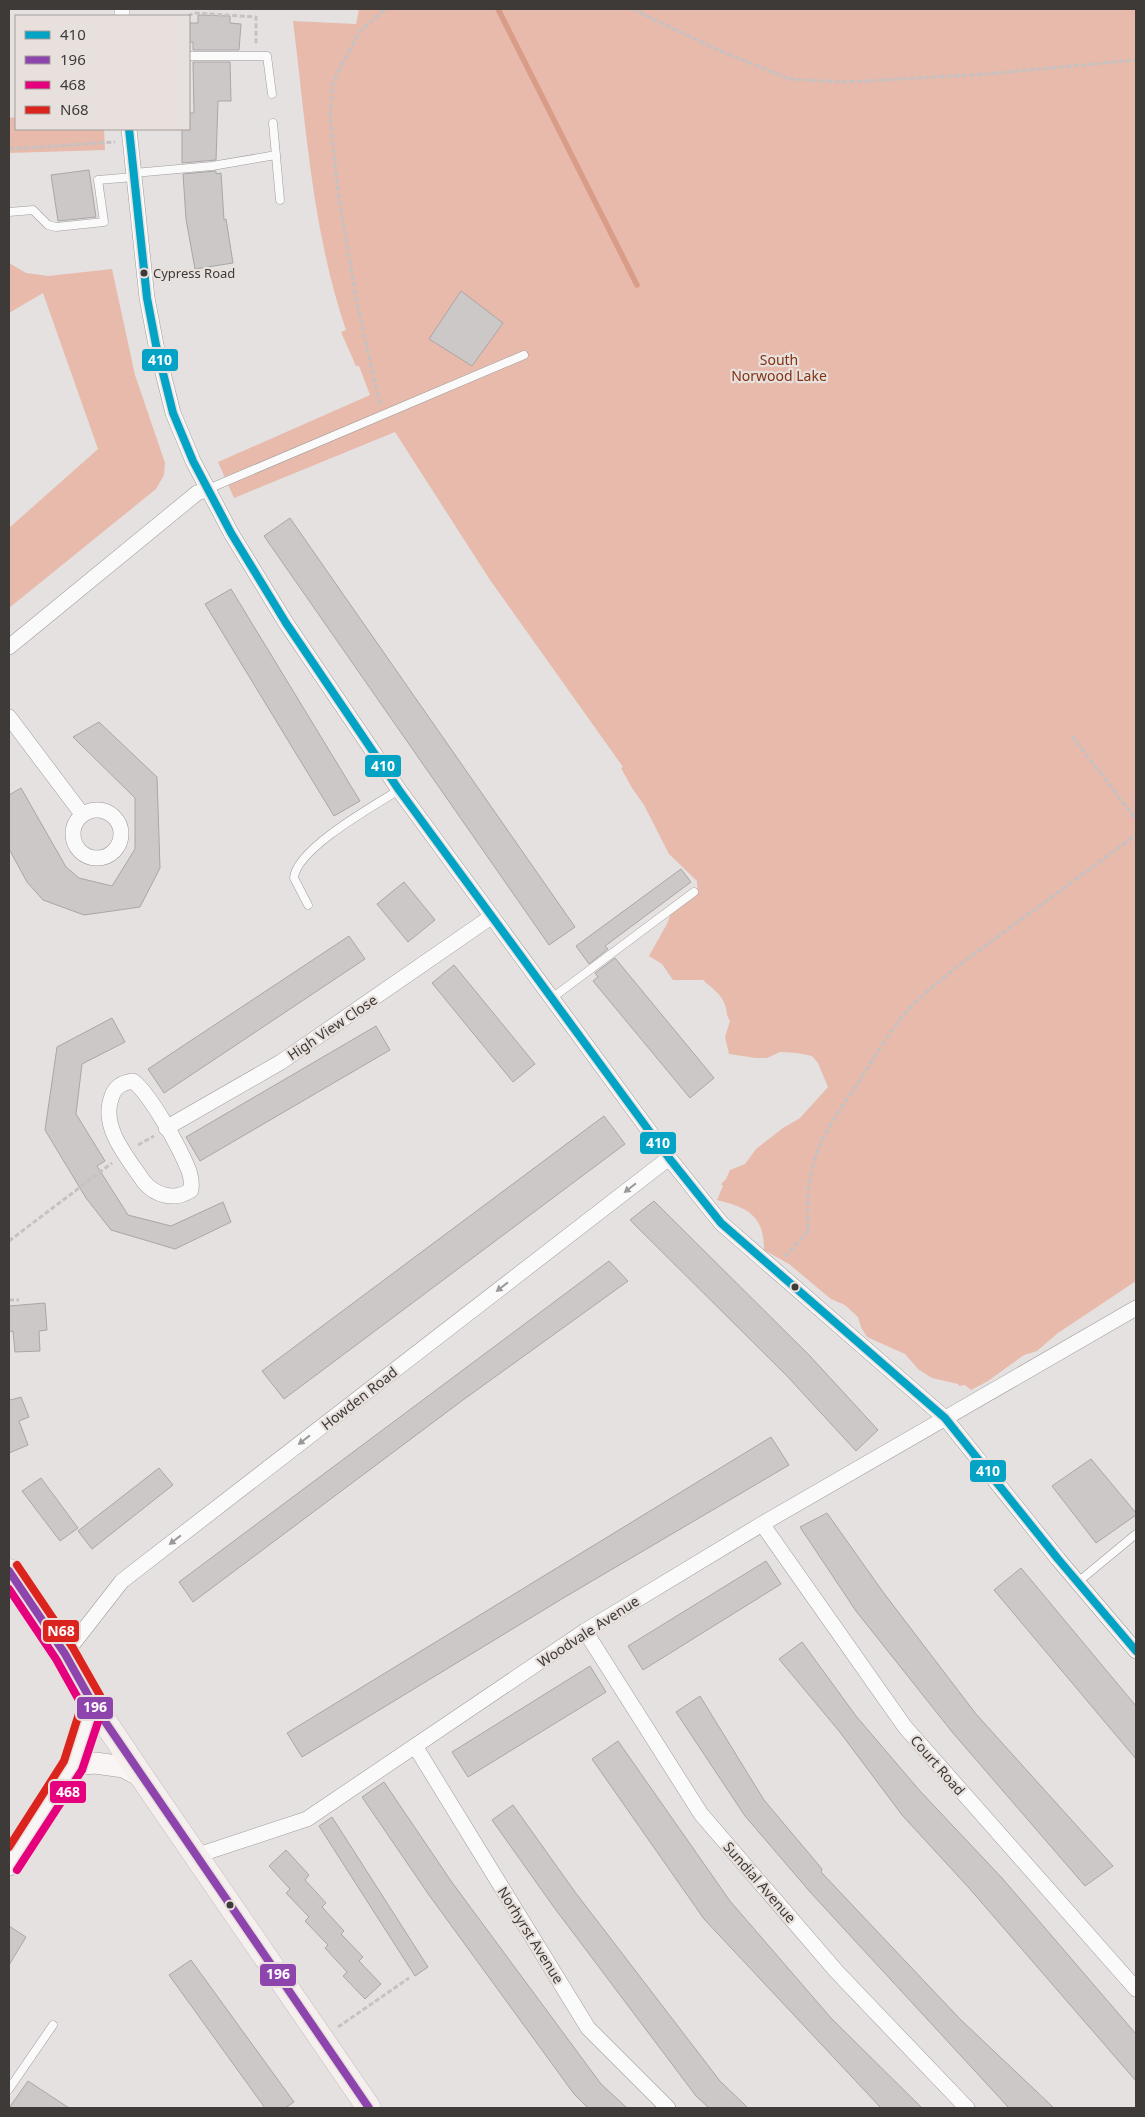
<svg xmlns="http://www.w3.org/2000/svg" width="1145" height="2117" viewBox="0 0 1145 2117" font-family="'Noto Sans',sans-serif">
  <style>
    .green { fill: #e7baab }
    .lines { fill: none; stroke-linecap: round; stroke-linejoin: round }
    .stream { stroke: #d99c86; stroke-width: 5.5 }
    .building { fill: #cbc8c7; stroke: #aaa6a5 }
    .service-casing { stroke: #9f9c9b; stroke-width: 9 }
    .minor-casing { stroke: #9f9c9b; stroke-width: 16 }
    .secondary-casing { stroke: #9f9c9b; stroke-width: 22 }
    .primary-casing { stroke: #c0bebd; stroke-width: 25 }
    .path { stroke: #c4c2c2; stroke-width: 3; stroke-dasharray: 5 2.5; stroke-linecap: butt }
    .service { stroke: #fbfafa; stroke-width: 8 }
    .minor { stroke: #fbfafa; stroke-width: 15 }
    .secondary { stroke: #f8f5f4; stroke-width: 21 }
    .primary { stroke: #f5efee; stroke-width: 24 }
    .bus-1-casing { stroke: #e8e0dd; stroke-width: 11 }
    .bus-2-casing { stroke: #e8e0dd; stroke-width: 11 }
    .bus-3-casing { stroke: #e8e0dd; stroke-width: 11 }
    .bus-4-casing { stroke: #e8e0dd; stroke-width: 11 }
    .bus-1 { stroke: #03a3c6; stroke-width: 8 }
    .bus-2 { stroke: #8e44ad; stroke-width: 8 }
    .bus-3 { stroke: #e5007d; stroke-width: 8 }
    .bus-4 { stroke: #dc241f; stroke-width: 8 }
    .oneway { fill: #9c9a99 }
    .bus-dot { fill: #3d3a38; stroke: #e8e0dd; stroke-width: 2 }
    .labels { text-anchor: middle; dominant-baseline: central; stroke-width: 4.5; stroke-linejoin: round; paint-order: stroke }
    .bus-label { font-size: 13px; fill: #3d3a38; stroke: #e8e0dd; text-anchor: start }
    .park-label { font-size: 14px; fill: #803211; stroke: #e8e0dd }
    .street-label { font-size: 14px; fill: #3d3a38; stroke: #e8e0dd }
    .line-badge { stroke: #e8e0dd; stroke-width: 2 }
    .badge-label { font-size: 14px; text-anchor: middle; font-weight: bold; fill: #fff }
  </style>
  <rect width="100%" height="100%" fill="#e5e1e0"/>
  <!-- green -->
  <path class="green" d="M359,9H1136V1281L1058,1333L1037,1351L1024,1355L988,1381L971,1390L965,1385L959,1386L958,1384L932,1378L918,1369L905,1354L867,1337L861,1327L858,1317L845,1305L831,1299L789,1264L764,1250C764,1215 748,1208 717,1200L723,1186L721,1184L726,1179L730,1170L745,1164L756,1149L783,1128L800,1118L828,1087L818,1063L812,1056L797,1053L780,1052L767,1058H756L729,1054L725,1037L730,1021C725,1013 728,1012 725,1005C722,994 710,987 703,980H673L662,964L649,956L667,924L675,902L698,894L697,881L669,854L644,805L632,788L621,768L623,767L490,580L395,432L234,498L218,462L370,395L359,366H356L341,332L346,330C312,231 306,124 293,21L356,24Z
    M16,117V129H104L105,150L9,153V118Z
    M9,263L26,273L48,276L112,269L135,375L165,463L164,475L156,489L9,608V528L98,449L43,293L9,313Z"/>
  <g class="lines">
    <!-- stream -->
    <path class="stream" d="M498,9L637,285"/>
  </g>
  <!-- building -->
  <path class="building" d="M198,15L230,16V23L241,24L239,50H193V42H189V23H198Z
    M193,62H230L231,101H218L216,160L182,163V129H189V113H194Z
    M89,170L96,217L58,221L51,175Z
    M216,171V174L221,173L224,220L226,219L233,263L195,269L186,219L183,174Z
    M461,291L503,323L472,366L429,339Z
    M290,518L575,927L549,945L264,536Z
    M231,589L360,801L334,816L205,604Z
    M99,722L157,777L160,868L140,907L84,915L43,900L27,882L9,849V795L21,788L66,867L79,878L112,886L135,849V798L73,737Z
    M681,869L691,882L605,946L608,949L589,964L576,946Z
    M404,882L435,920L408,942L377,904Z
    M349,936L365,959L164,1093L148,1069Z
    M615,958L714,1078L690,1098L593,981L598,977L595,973Z
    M454,965L535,1064L513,1082L432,983Z
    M112,1018L125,1042L82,1064L76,1114L105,1161L97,1166L128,1215L171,1226L223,1202L231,1222L175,1249L111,1230L86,1198L45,1130L57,1047Z
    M376,1026L390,1050L200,1161L186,1137Z
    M604,1116L625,1144L284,1399L262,1371Z
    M654,1201L810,1356L878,1430L856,1451L787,1376L630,1220Z
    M609,1261L628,1281L463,1400L193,1602L179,1582Z
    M45,1303L47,1330L39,1331L40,1351L15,1352L13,1331L9,1332V1306Z
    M21,1397L29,1417L19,1421L28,1445L9,1453V1398L11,1400Z
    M771,1437L789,1465L565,1597L302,1757L287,1733Z
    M1091,1459L1136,1513V1515L1096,1543L1052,1486Z
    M159,1468L173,1485L92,1549L78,1531Z
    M41,1478L78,1528L60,1541L22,1491Z
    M827,1513L883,1592L976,1714L1113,1866L1085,1886L953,1733L856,1611L800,1527Z
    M766,1561L781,1584L643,1670L628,1646Z
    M1021,1568L1136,1706V1759L994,1590Z
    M802,1642L856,1716L920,1791L1002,1878L1136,2034V2081L969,1888L902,1815L839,1731L779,1659Z
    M590,1666L606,1692L468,1777L452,1752Z
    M700,1696L764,1800L822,1869L821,1872L960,2019L1054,2108H1009L811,1893L745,1816L676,1712Z
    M618,1741L730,1901L831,2018L922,2108H881L704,1919L592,1759Z
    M384,1782L451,1881L601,2084L627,2108H588L574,2094L429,1895L362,1797Z
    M513,1805L575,1892L720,2081L748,2108H709L696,2096L553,1906L492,1820Z
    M332,1817L428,1967L415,1976L319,1826Z
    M286,1850L309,1875L305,1880L326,1903L322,1907L344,1931L341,1934L363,1957L359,1961L381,1984L365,1999L343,1976L347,1972L325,1948L328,1945L305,1921L309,1917L286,1893L290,1889L269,1866Z
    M9,1926L26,1937L9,1965Z
    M191,1960L294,2102L285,2108H265L169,1975Z
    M28,2081L69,2108H9Z"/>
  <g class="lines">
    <defs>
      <path id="service" d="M189,56H267L272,94
        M273,123L280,200
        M134,173L212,166L276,155
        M9,212L33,210L48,225L56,227L104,222L98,180L134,177
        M208,489L524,355
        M308,905L294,878C296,849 375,805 399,790
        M552,998L694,892
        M1078,1582L1136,1534
        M9,2089L53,2025"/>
      <path id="minor" d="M122,9V16
        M129,129L147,298L156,345L173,413L193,461L231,533L286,623L399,790L669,1158L721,1223L945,1418L1058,1559L1136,1651
        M9,647L197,493L208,489
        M9,717L82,814
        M73 834a24 24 0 1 1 48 0a24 24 0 1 1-48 0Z
        M133,1081C151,1095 180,1148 189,1171C191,1177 192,1183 191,1190C175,1201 156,1196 144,1182C128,1158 101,1128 111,1099C114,1087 121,1083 133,1081Z
        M166,1128L281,1062L491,917
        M762,1524L905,1727L1136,1989
        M585,1631L701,1814L837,1972L967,2108
        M65,1654L122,1581L669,1158
        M415,1746L588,2028L668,2108
        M195,1856L307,1819L585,1631L762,1524L1136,1308"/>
      <path id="secondary" d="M73,1765L95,1763L124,1767L142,1777
        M9,1865L73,1765L93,1704"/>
      <path id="primary" d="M9,1571L65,1654L93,1704L142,1777L369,2108"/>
    </defs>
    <!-- service casing -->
    <use href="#service" class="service-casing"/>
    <!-- minor casing -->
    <use href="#minor" class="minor-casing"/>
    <!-- secondary casing -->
    <use href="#secondary" class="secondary-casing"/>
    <!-- primary casing -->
    <use href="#primary" class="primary-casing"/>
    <!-- path -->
    <path class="path" d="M632,9L716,49L789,79L845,82L987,74L1136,60
      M188,16L194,13L256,17V45
      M9,149L115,142
      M380,404L358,309L338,192L330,116L333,82L359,32L386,9
      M1072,736L1136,819
      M138,1145L154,1136
      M9,1241L112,1163
      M785,1257L808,1231C806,1207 808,1178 816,1155C825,1130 841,1108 856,1086C873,1060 889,1031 910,1008C925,992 942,979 959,965L1136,835
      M9,1300H19
      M338,2027L409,1978"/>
    <!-- service -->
    <use href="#service" class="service"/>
    <!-- minor -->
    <use href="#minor" class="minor"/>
    <!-- secondary -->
    <use href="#secondary" class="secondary"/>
    <!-- primary -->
    <use href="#primary" class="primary"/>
    <defs>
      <path id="bus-1" d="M129,129L147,298L156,345L173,413L193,461L231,533L286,623L399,790L669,1158L721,1223L945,1418L1058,1559L1136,1651"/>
      <path id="bus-2" d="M9,1571L65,1654L93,1704L369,2108"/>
      <path id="bus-3" d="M9,1589L56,1659L84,1709
        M17,1870L82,1770L103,1707"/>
      <path id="bus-4" d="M17,1565L73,1648L102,1699
        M9,1847L64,1761L83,1701"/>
    </defs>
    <!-- bus-1 casing -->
    <use href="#bus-1" class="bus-1-casing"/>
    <!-- bus-2 casing -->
    <use href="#bus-2" class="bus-2-casing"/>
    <!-- bus-3 casing -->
    <use href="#bus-3" class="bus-3-casing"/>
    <!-- bus-4 casing -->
    <use href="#bus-4" class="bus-4-casing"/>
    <!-- bus-1 -->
    <use href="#bus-1" class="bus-1"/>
    <!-- bus-2 -->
    <use href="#bus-2" class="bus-2"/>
    <!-- bus-3 -->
    <use href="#bus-3" class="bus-3"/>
    <!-- bus-4 -->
    <use href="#bus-4" class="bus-4"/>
  </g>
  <!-- one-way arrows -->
  <defs><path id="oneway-solid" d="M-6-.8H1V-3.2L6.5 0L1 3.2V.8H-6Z" transform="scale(1.25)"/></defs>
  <g class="oneway">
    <use href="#oneway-solid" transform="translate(630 1188) rotate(142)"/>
    <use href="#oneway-solid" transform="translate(502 1287) rotate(142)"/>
    <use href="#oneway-solid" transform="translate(304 1440) rotate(142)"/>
    <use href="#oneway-solid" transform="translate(175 1540) rotate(142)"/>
  </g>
  <!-- markers -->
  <g class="bus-dot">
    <circle cx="144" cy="273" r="4.5"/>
    <circle cx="795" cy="1287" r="4.5"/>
    <circle cx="230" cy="1905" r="4.5"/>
  </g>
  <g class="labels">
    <!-- bus labels -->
    <g class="bus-label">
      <text x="153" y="273">Cypress Road</text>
    </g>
    <!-- park labels -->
    <g class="park-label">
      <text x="779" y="359">South<tspan x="779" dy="16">Norwood Lake</tspan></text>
    </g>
    <!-- street labels -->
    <g class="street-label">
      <text transform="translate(332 1027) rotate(-34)">High View Close</text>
      <text transform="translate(359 1398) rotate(-38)">Howden Road</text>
      <text transform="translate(588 1631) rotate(-33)">Woodvale Avenue</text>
      <text transform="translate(938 1765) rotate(49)">Court Road</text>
      <text transform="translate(760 1882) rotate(49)">Sundial Avenue</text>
      <text transform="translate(531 1935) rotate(58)">Norhyrst Avenue</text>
    </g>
  </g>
  <g class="line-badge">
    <rect x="141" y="348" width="38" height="24" rx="5" fill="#03a3c6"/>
    <rect x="364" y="754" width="38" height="24" rx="5" fill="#03a3c6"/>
    <rect x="639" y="1131" width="38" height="24" rx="5" fill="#03a3c6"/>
    <rect x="969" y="1459" width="38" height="24" rx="5" fill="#03a3c6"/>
    <rect x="42" y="1619" width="38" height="24" rx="5" fill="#dc241f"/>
    <rect x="76" y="1696" width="38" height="24" rx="5" fill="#8e44ad"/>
    <rect x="49" y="1780" width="38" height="24" rx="5" fill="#e5007d"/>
    <rect x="259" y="1963" width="38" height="24" rx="5" fill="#8e44ad"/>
  </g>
  <g class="badge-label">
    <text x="160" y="365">410</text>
    <text x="383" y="771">410</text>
    <text x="658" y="1148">410</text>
    <text x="988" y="1476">410</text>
    <text x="61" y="1636">N68</text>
    <text x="95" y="1712">196</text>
    <text x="68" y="1797">468</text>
    <text x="278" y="1979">196</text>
  </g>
  <!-- border -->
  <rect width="1145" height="2117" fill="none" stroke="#3d3a38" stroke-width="20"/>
  <!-- legend -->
  <rect x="15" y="15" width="175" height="115" fill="#e8e0dd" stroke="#a49e9b"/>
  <rect x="25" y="31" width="25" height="8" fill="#03a3c6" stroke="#a49e9b"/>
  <text x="60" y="40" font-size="15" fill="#3d3a38">410</text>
  <rect x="25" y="56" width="25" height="8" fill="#8e44ad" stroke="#a49e9b"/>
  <text x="60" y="65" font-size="15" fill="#3d3a38">196</text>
  <rect x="25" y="81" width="25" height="8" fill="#e5007d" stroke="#a49e9b"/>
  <text x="60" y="90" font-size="15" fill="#3d3a38">468</text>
  <rect x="25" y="106" width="25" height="8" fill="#dc241f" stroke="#a49e9b"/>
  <text x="60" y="115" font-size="15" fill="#3d3a38">N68</text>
</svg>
